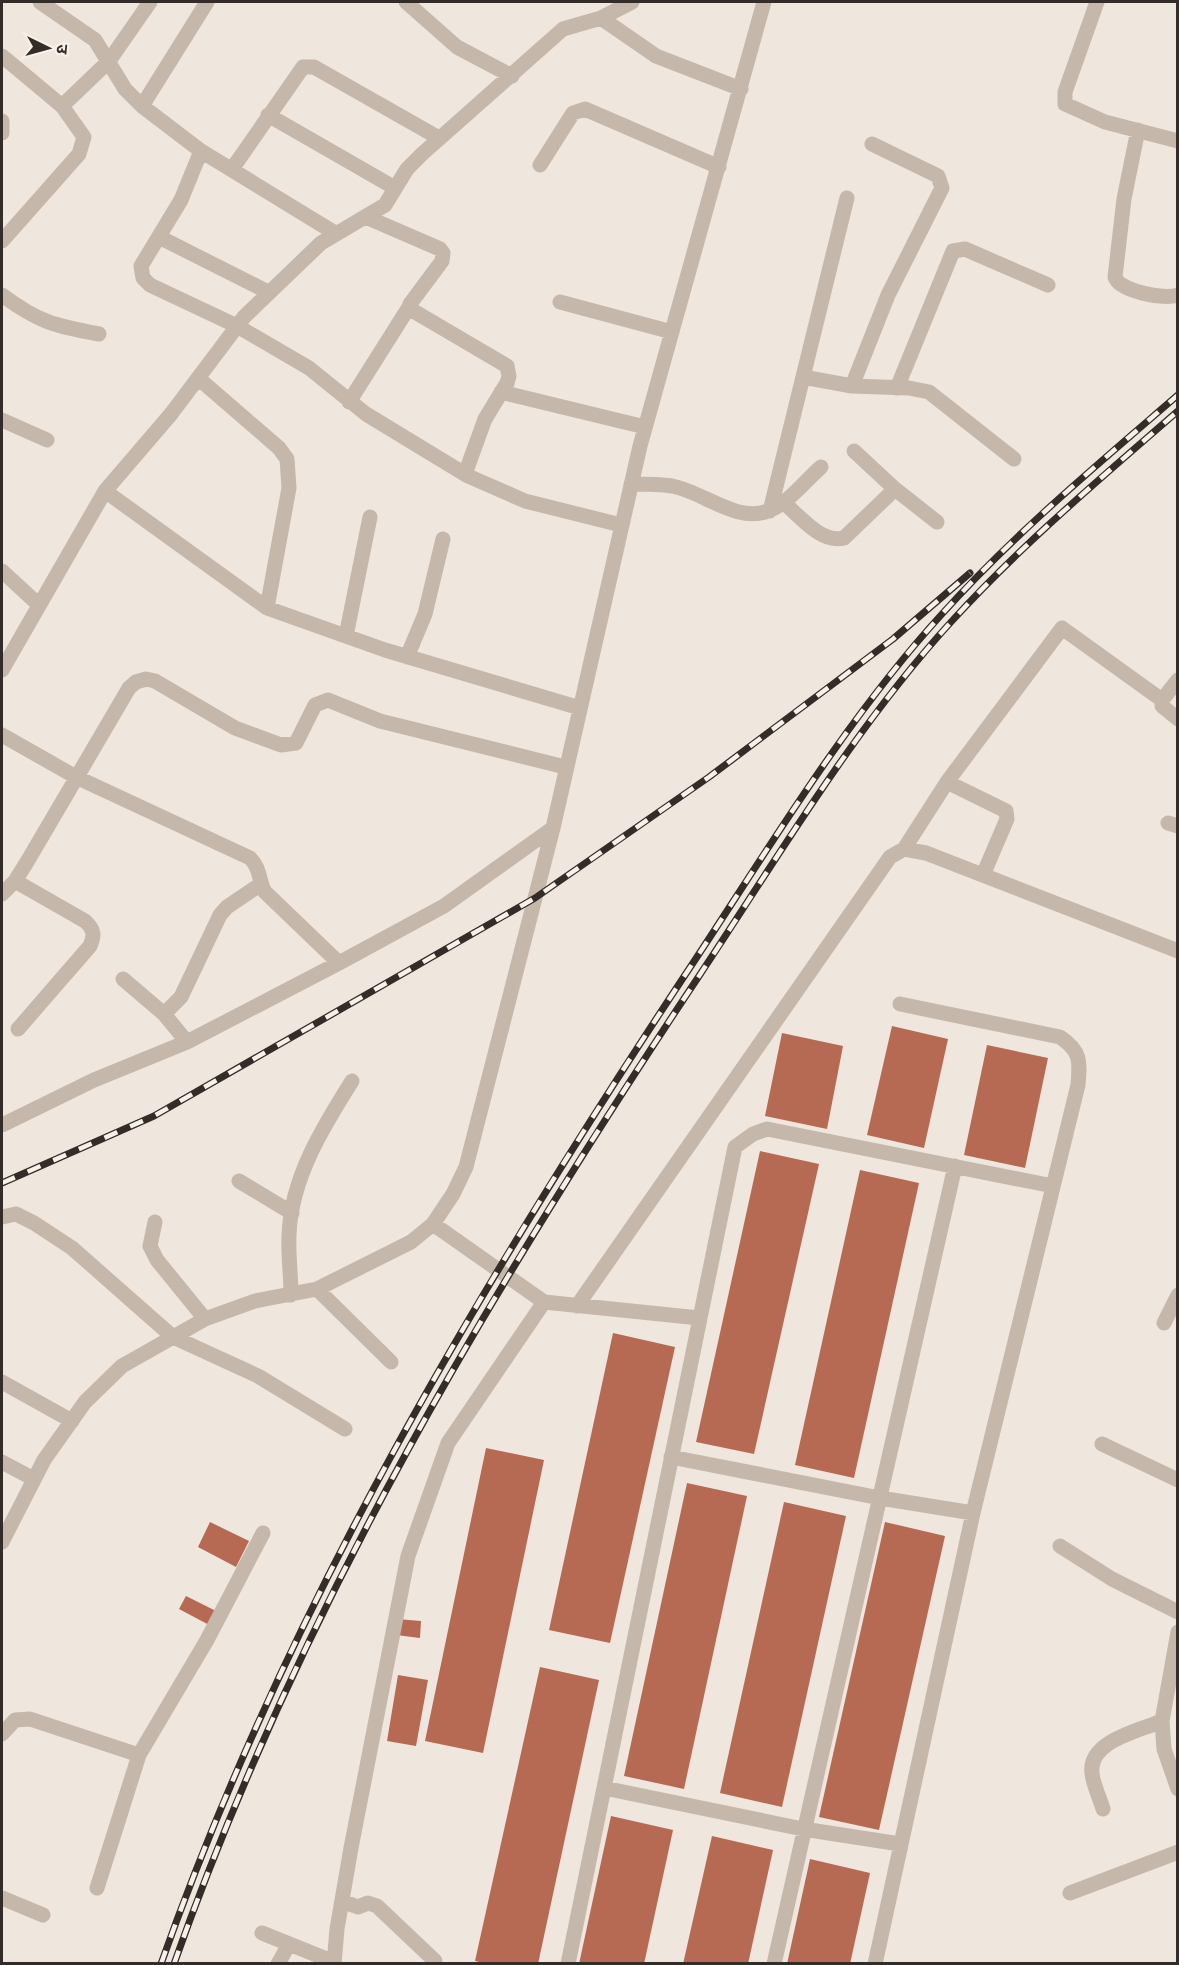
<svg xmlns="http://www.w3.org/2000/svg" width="1179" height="1965" viewBox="0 0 1179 1965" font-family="Barlow,'Noto Sans Devanagari',sans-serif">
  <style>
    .building { fill: #b76a53 }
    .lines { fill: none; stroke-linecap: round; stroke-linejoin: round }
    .minor { stroke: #c6b7ab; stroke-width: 15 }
    .rail-casing { stroke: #342c29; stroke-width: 7 }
    .rail { stroke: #f7f1e9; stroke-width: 4.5; stroke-dasharray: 14; stroke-linecap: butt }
  </style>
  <rect width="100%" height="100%" fill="#efe6dd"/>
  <!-- building -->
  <path class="building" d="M892,1026L948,1039L924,1148L867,1135Z
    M782,1033L843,1046L827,1129L765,1116Z
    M987,1045L1048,1058L1025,1168L964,1155Z
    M760,1151L819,1164L754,1454L696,1442Z
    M860,1170L919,1183L854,1478L795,1465Z
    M613,1333L675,1347L610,1643L549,1630Z
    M486,1448L544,1460L483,1753L425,1741Z
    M687,1483L747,1496L684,1789L624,1776Z
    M784,1502L846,1516L782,1807L720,1793Z
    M210,1522L249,1541L236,1567L198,1547Z
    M885,1522L945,1536L879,1830L819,1817Z
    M186,1596L218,1612L211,1626L179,1609Z
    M397,1619L421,1621L420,1638L396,1635Z
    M540,1667L599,1680L538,1964H487L475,1961Z
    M398,1675L428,1680L416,1746L387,1741Z
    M611,1816L673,1830L644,1964H579Z
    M712,1836L773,1850L748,1964H683Z
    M810,1859L870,1873L850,1964H787Z"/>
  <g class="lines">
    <!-- minor -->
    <path class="minor" d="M40,2L95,40L125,89L142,106L201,151L335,233
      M406,2L457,47L512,76
      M1097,2L1065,92V104L1105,122L1178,141
      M601,18L656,56L741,89
      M2,56L62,106L84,137L79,154L2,241
      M62,106L109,61L150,2
      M142,106L207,2
      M268,115L395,188
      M2,121V133
      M1138,130L1124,199L1115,277C1119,291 1164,300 1178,295
      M201,151L181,200L141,266L143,278L150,285L237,326L309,368L366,414L468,476L525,501L621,525
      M540,165L573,113L585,109L719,167
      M232,169L303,67H314L439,138
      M366,217L440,249L443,253L442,261L410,304V309L507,366L509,376L507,383L485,419L465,474
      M159,237L268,292
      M2,295C38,322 55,326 99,334
      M560,302L672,332
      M803,377L852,386L909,388L929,392L1014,459
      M198,378L279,448L287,459L289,488L267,608
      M852,386L888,295L942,188L938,176L872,144
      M897,388L953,251L965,249L1048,285
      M501,392L645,427
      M349,402L409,307
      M2,420L47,440
      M854,451L895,489L937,522
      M631,484C644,484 659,484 672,486C704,492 736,523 768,511C788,504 805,481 821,467
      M105,491L171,414L244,317L321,243L385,205L407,169L422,154L563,29L601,18L632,2
      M783,502C800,516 821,544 844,538L895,489
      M770,511L847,198
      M2,571L39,605
      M346,636L370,517
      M407,657L425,614L443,539
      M2,670L105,491L267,608L385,650L580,708
      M1178,680L1162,700V706L1178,719
      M2,735L76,777L250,858C261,869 258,880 265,892L339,963
      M947,782L1006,811L1007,819L983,875
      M1168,823L1178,826
      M904,849L947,782L1062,628L1162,700
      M15,881L85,921C94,929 95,935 90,946L18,1029
      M2,894L15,881L27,862L129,688L136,682L146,679L155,681L235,728L281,745L296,743L315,705L328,700L380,721L565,767
      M123,979L164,1014L187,1042
      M164,1014L181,997L220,915L227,907L261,884
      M2,1125L94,1080L187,1042L339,963L444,906L553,828
      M239,1181L292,1213
      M2,1217L16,1214L34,1223L72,1248L173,1337L258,1376L345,1429
      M155,1222L150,1246L157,1260L205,1319
      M433,1224L544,1302L699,1318
      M317,1289L391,1362
      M291,1295C291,1275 288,1255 289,1235C291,1178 323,1127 352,1081
      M577,1306L890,857L904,849L926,853L1178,951
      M1164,1323L1178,1295
      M2,1382L72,1421
      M1102,1444L1178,1480
      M671,1457L880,1498L973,1513
      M2,1462L34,1479
      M2,1542L44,1460L85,1402L122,1366L205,1319L255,1301L317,1289L411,1242L433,1224L453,1194L466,1167L553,828L640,446L764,2
      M1060,1546L1112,1579L1178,1612
      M1178,1632L1162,1721L1164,1749L1178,1789
      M2,1734L15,1720L30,1719L139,1755
      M604,1788L803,1829L900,1844
      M1103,1809C1100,1798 1093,1785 1092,1773C1088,1741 1139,1731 1162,1721
      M97,1888L139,1755L207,1640L263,1533
      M1070,1893L1178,1852
      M2,1898L43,1915
      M342,1901L358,1907L368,1903L377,1906L435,1961
      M262,1933L334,1962
      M278,1964L289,1944
      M334,1964L337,1929L351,1848L408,1556L448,1443L544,1302
      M568,1964L735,1147L753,1134L767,1129L1053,1186
      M774,1964L955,1166
      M875,1964L973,1513L1078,1085C1080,1061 1081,1051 1060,1037L900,1004"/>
    <defs>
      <path id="rail" d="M2,1183L154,1116L535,898L709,777L893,639L970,573
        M161,1964C288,1605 480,1285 689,969C768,850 845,720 942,614C1014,534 1097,465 1178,395
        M174,1964C300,1607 493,1286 701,973C780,854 855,727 951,622C1021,545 1100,479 1178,411"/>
    </defs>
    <!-- rail casing -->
    <use href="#rail" class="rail-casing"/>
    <!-- rail -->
    <use href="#rail" class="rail"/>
  </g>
  <!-- border -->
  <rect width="1179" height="1965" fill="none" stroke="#342c29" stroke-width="6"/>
  <!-- north arrow -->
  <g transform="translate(48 48) rotate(95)" stroke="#f7f1e9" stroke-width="4.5" paint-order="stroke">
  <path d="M0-4.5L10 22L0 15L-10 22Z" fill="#342c29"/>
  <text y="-9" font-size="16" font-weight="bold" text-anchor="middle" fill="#342c29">उ</text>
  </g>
</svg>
